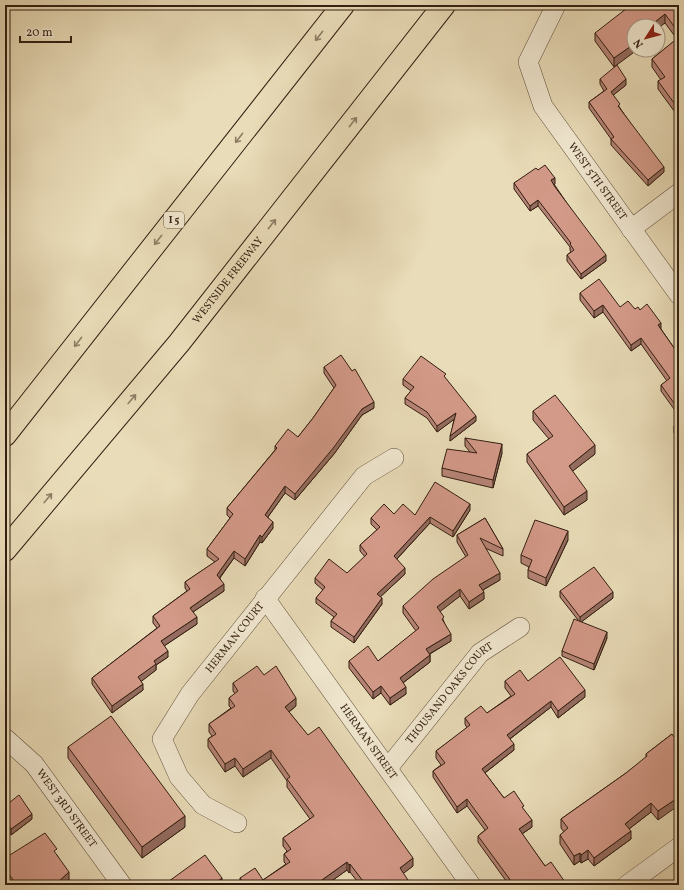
<svg xmlns="http://www.w3.org/2000/svg" width="684" height="890" viewBox="0 0 684 890" font-family="Vollkorn,serif">
  <style>
    .lines { fill: none; stroke-linecap: round; stroke-linejoin: round }
    .minor-casing { stroke: #604e3b; stroke-width: 20 }
    .motorway-casing { stroke: #331e11; stroke-width: 24 }
    .minor { stroke: #f1e8d1; stroke-width: 19 }
    .motorway { stroke: #e9dcb8; stroke-width: 22 }
    .wall { fill: #b68476; stroke: #331e11 }
    .shaded-wall { fill: #946c60; stroke: #331e11 }
    .building { fill: #d49a89; stroke: #331e11 }
    .oneway { stroke: #8e7d64 }
    .labels { text-anchor: middle; dominant-baseline: central; stroke-width: 3.5; stroke-linejoin: round; paint-order: stroke }
    .shield { fill: #f1e8d1; stroke: #6c5b4b; stroke-width: 1 }
    .shield-label { font-size: 10px; font-weight: bold; fill: #331e11 }
    .street-label { font-size: 11px; fill: #331e11; stroke: #f1e8d1 }
  </style>
  <rect width="100%" height="100%" fill="#e9dcb8"/>
  <filter id="stains"><feTurbulence type="fractalNoise" baseFrequency=".005" numOctaves="4"/><feColorMatrix values="0 0 0 0 .2 0 0 0 0 .09 0 0 0 0 .02 0 0 0 .5 -.17"/></filter>
  <radialGradient id="worn" r=".72"><stop offset=".6" stop-color="#630" stop-opacity="0"/><stop offset="1" stop-color="#630" stop-opacity=".3"/></radialGradient>
  <g class="lines">
    <defs>
      <g id="minor">
        <path id="s1" d="M556,5L528,62L543,106L679,295"/>
        <path d="M631,229L679,193"/>
        <path id="s2" d="M265,598L471,885"/>
        <path id="s3" d="M5,738L34,764L122,885"/>
        <path id="s4" d="M388,768L480,653L520,627"/>
        <path id="s5" d="M237,823L203,805L179,777L162,739L190,694L364,476L394,458"/>
        <path d="M627,885L679,847"/>
      </g>
      <g id="motorway">
        <path d="M5,435L343,5"/>
        <path id="s6" d="M5,550L179,343L444,5"/>
      </g>
    </defs>
    <!-- minor casing -->
    <use href="#minor" class="minor-casing"/>
    <!-- motorway casing -->
    <use href="#motorway" class="motorway-casing"/>
    <!-- minor -->
    <use href="#minor" class="minor"/>
    <!-- motorway -->
    <use href="#motorway" class="motorway"/>
  </g>
  <!-- wall -->
  <path class="wall" d="M679,5V114L677,115L658,89V81L661,80L652,67V59L677,39L665,23L634,26L614,67L595,41V33Z
    M600,79L626,85L613,95L620,108L664,172L648,186L611,145V139L589,108V102L604,91L600,84Z
    M538,170L555,184H554L606,261L581,279L567,261V255L571,252L570,250V247L538,206L530,211L514,189V183Z
    M580,293L620,307L640,310L661,329L679,355V416L661,391V385L667,381L641,344L631,351L603,312L594,318L580,300Z
    M324,367L374,408L362,415L334,454L295,500L285,493L268,517L273,528L262,543L260,542L245,566L234,558L220,578L224,591L193,612L197,624L164,646L168,657L156,665V670L141,681L143,690L112,713L92,684V678L157,628L153,623V616L187,591L185,588V582L215,562L207,556V549L230,518L227,515V508L275,450V446L298,437L313,418L334,388L324,373Z
    M403,379H446L476,421L450,441L454,419L437,432L427,418L405,404V398L411,391L403,385Z
    M533,411L595,454L572,471L587,500L564,515L527,462V454L549,439L533,420Z
    M679,423V440L674,433V426Z
    M465,438L502,453L493,488L442,476V468L470,452L465,446Z
    M470,510L453,537L430,523L397,559L405,574L380,597L382,604L354,643L331,627V621L334,617L316,603V598L323,590L315,583V578L347,573L365,557L360,551V545L377,530L371,524V518L394,514L415,515Z
    M485,518L503,549V556L485,548L500,580L483,590L484,599L469,609L460,596L440,611L451,641L430,654V662L403,683L406,694L390,705L381,693L373,699L349,668V661H378L416,631L403,613V606L466,557L457,542V535Z
    M568,540L546,586L528,578V570L529,567L521,563V555Z
    M560,591L613,598L581,622L607,638L594,670L562,656V651L578,620L560,597Z
    M264,675L296,706L289,712L413,866L403,873L408,885H360L350,872L349,873L347,870L326,885H240V878L263,880L286,864L284,862V854L287,851L283,846V838L310,819L287,787V781L271,758L243,777L235,766L225,772L208,747V739L212,736L209,732V724L231,708L229,706V698L235,694L233,691V683Z
    M505,681H528L585,697L558,718L551,707L510,739L514,750L485,773L504,798L524,810L532,827L522,834L545,866L567,885H509L478,842V836L485,830L467,806L457,813L433,777V771L441,765L436,758V751L467,728L465,724V718L487,713L511,696L505,688Z
    M672,734L658,820L651,812L629,829L631,839L594,866L588,859L581,863L580,861L574,865L560,844V835L564,832L561,828V819L626,773L646,758V754Z
    M68,747L185,827L142,858L68,758Z
    M5,806L32,819L11,835L5,826Z
    M57,855L69,880L63,885H12L5,876V858Z"/>
  <!-- shaded-wall -->
  <path class="shaded-wall" d="M665,14V23L658,28V26H650Z
    M634,44V50H637L614,67V58Z
    M626,79V85L611,97V92Z
    M679,106V114L677,115V107Z
    M664,167V172L648,186V180Z
    M555,178V184L551,186V180Z
    M538,200V206L530,211V206Z
    M606,255V261L581,279V274Z
    M603,305V312L594,318V311Z
    M661,323V329L658,325Z
    M641,338V344L631,351V345Z
    M374,402V408L362,415L334,454L295,500V494L362,409Z
    M456,413V418L437,432V426Z
    M476,416V421L450,441V436Z
    M502,444V453L493,488V480Z
    M595,445V454L569,474V466Z
    M285,486V493L265,521V515Z
    M587,491V500L564,515V507Z
    M470,504V510L453,537V531Z
    M430,517V523L394,562V556Z
    M273,522V528L262,543V537Z
    M568,531V540L546,586V578Z
    M260,535V542L245,566V559Z
    M234,551V558L217,581V575Z
    M405,568V574L377,600V594Z
    M500,573V580L479,592V585Z
    M224,584V591L190,614V608Z
    M460,589V596L437,614V607Z
    M484,592V599L469,609V602Z
    M613,592V598L580,623V617Z
    M382,598V604L354,643V637Z
    M197,617V624L161,648V641Z
    M607,632V638L594,670V664Z
    M451,634V641L426,656V649Z
    M168,651V657L156,665V670L138,684V677L154,661Z
    M430,655V662L400,685V678Z
    M143,684V690L112,713V706Z
    M381,686V693L373,699V692Z
    M406,687V694L390,705V698Z
    M585,690V697L558,718V711Z
    M296,698V706L285,715V707Z
    M551,701V707L507,741V735Z
    M514,744V750L482,775V769Z
    M271,750V758L243,777V769Z
    M235,758V766L225,772V764Z
    M679,797V805L658,820V811Z
    M467,799V806L457,813V807Z
    M651,803V812L625,832V824Z
    M32,814V819L11,835V829Z
    M185,816V827L142,858V847Z
    M532,820V827L519,836V829Z
    M631,831V839L594,866V858Z
    M588,850V859L581,863V855Z
    M580,853V861L574,865V856Z
    M413,858V866L400,876V868Z
    M347,862V870L326,885H315Z
    M350,864V872L349,873V865Z
    M69,872V880L63,885H57V883Z
    M222,878V885H213Z
    M408,880V885H400Z"/>
  <!-- building -->
  <path class="building" d="M631,5H679V33L665,14L650,26H634V44L614,58L595,33Z
    M679,37V106L677,107L658,81L665,77L652,59Z
    M617,65L626,79L611,92L620,104L618,106L664,167L648,180L611,139L614,137L589,102L607,89L600,79Z
    M545,165L555,178L551,180L555,187L606,255L581,274L567,255L574,250L570,244L571,243L538,200L530,206L514,183L536,168L538,170Z
    M599,279L620,307L628,301L635,309L638,307L640,310L647,304L661,323L658,325L679,355V410L661,385L670,378L641,338L631,345L603,305L594,311L580,293Z
    M341,355L352,371L355,369L374,402L362,409L334,447L295,494L285,486L265,515L273,522L262,537L260,535L245,559L234,551L217,575L224,584L190,608L197,617L161,641L168,651L154,661L156,664L138,677L143,684L112,706L92,678L160,626L153,616L190,589L185,582L219,559L207,549L233,514L227,508L277,448L275,446L288,429L298,437L313,418L336,385L324,367Z
    M421,356L446,374L444,376L476,416L450,436L456,413L437,426L427,412L405,398L414,387L403,379Z
    M555,395L595,445L569,466L587,491L564,507L527,454L553,436L533,411Z
    M679,423V434L674,426Z
    M465,438L502,444L493,480L442,468L447,449L477,453Z
    M435,482L470,504L453,531L430,517L394,556L405,568L377,594L382,598L354,637L331,621L337,614L316,598L325,587L315,578L329,559L347,573L367,554L360,545L380,527L371,518L384,504L394,514L403,504L415,515Z
    M485,518L503,549L480,538L500,573L479,585L484,592L469,602L460,589L437,607L444,617L442,619L451,634L426,649L430,655L400,678L406,687L390,698L381,686L373,692L349,661L368,646L378,661L419,628L403,606L433,579L468,555L457,535Z
    M535,520L568,531L546,578L528,570L532,560L521,555Z
    M594,567L613,592L580,617L560,591Z
    M574,619L607,632L594,664L562,651Z
    M560,657L585,690L558,711L551,701L507,735L514,744L482,769L504,798L514,791L524,806L522,807L532,820L519,829L545,866L551,862L567,885H514L478,836L488,828L467,799L457,807L433,771L445,763L436,751L470,725L465,718L481,706L487,713L515,694L505,681L520,670L528,681Z
    M257,666L264,675L276,666L296,698L285,707L308,735L319,727L413,858L400,868L408,880L400,885H366L350,864L349,865L347,862L315,885H245L240,878L255,868L263,880L290,862L284,854L291,849L283,838L314,816L287,779L290,777L271,750L243,769L235,758L225,764L208,739L216,734L209,724L235,706L229,698L238,691L233,683Z
    M111,716L185,816L142,847L68,747Z
    M679,733V797L658,811L651,803L625,824L631,831L594,858L588,850L581,855L580,853L574,856L560,835L568,828L561,819L626,773L647,756L646,754L672,734L674,737Z
    M19,795L32,814L11,829L5,821V806Z
    M45,833L57,849L54,851L69,872L57,883L58,885H17L5,869V858Z
    M205,855L222,878L213,885H166L165,884Z"/>
  <!-- one-way arrows -->
  <defs><path id="oneway-shaft" d="M-6 0H5M1.5-3L5.5 0L1.5 3" fill="none" stroke-width="1.6" stroke-linecap="round" stroke-linejoin="round"/></defs>
  <g class="oneway">
    <use href="#oneway-shaft" transform="translate(319 36) rotate(128)"/>
    <use href="#oneway-shaft" transform="translate(353 122) rotate(-52)"/>
    <use href="#oneway-shaft" transform="translate(239 138) rotate(128)"/>
    <use href="#oneway-shaft" transform="translate(272 224) rotate(-52)"/>
    <use href="#oneway-shaft" transform="translate(158 240) rotate(128)"/>
    <use href="#oneway-shaft" transform="translate(78 342) rotate(128)"/>
    <use href="#oneway-shaft" transform="translate(132 399) rotate(-50)"/>
    <use href="#oneway-shaft" transform="translate(48 498) rotate(-50)"/>
  </g>
  <g class="labels">
    <!-- shield labels -->
    <rect class="shield" x="164" y="212" width="20" height="16" rx="3"/>
    <g class="shield-label">
      <text x="174" y="220">I 5</text>
    </g>
    <!-- street labels -->
    <g class="street-label">
      <text stroke="none"><textPath href="#s1" startOffset="203">WEST 5TH STREET</textPath></text>
      <text stroke="none"><textPath href="#s6" startOffset="350">WESTSIDE FREEWAY</textPath></text>
      <text stroke="none"><textPath href="#s5" startOffset="242">HERMAN COURT</textPath></text>
      <text stroke="none"><textPath href="#s4" startOffset="97">THOUSAND OAKS COURT</textPath></text>
      <text stroke="none"><textPath href="#s2" startOffset="177">HERMAN STREET</textPath></text>
      <text stroke="none"><textPath href="#s3" startOffset="94">WEST 3RD STREET</textPath></text>
    </g>
  </g>
  <!-- margin -->
  <rect width="684" height="890" fill="none" stroke="#e9dcb8" stroke-width="20"/>
  <rect x="6" y="6" width="672" height="878" fill="none" stroke="#331e11" stroke-width="2"/>
  <rect x="10" y="10" width="664" height="870" fill="none" stroke="#331e11"/>
  <!-- north arrow -->
  <g transform="translate(646 38) rotate(234)"><circle r="19" fill="#f1e8d1" stroke="#a59784"/>
  <path d="M0-3L7 15L0 10L-7 15Z" fill="#8f2418"/>
  <text y="-6" font-size="11" font-weight="bold" text-anchor="middle" fill="#331e11">N</text>
  </g>
  <!-- scale -->
  <path d="M20 36v6h51v-6" fill="none" stroke="#331e11" stroke-width="2"/>
  <text x="26" y="36" font-size="12" fill="#331e11" stroke="#f1e8d1" stroke-width="3" paint-order="stroke">20 m</text>
  <rect width="100%" height="100%" filter="url(#stains)"/>
  <rect width="100%" height="100%" fill="url(#worn)"/>
</svg>
